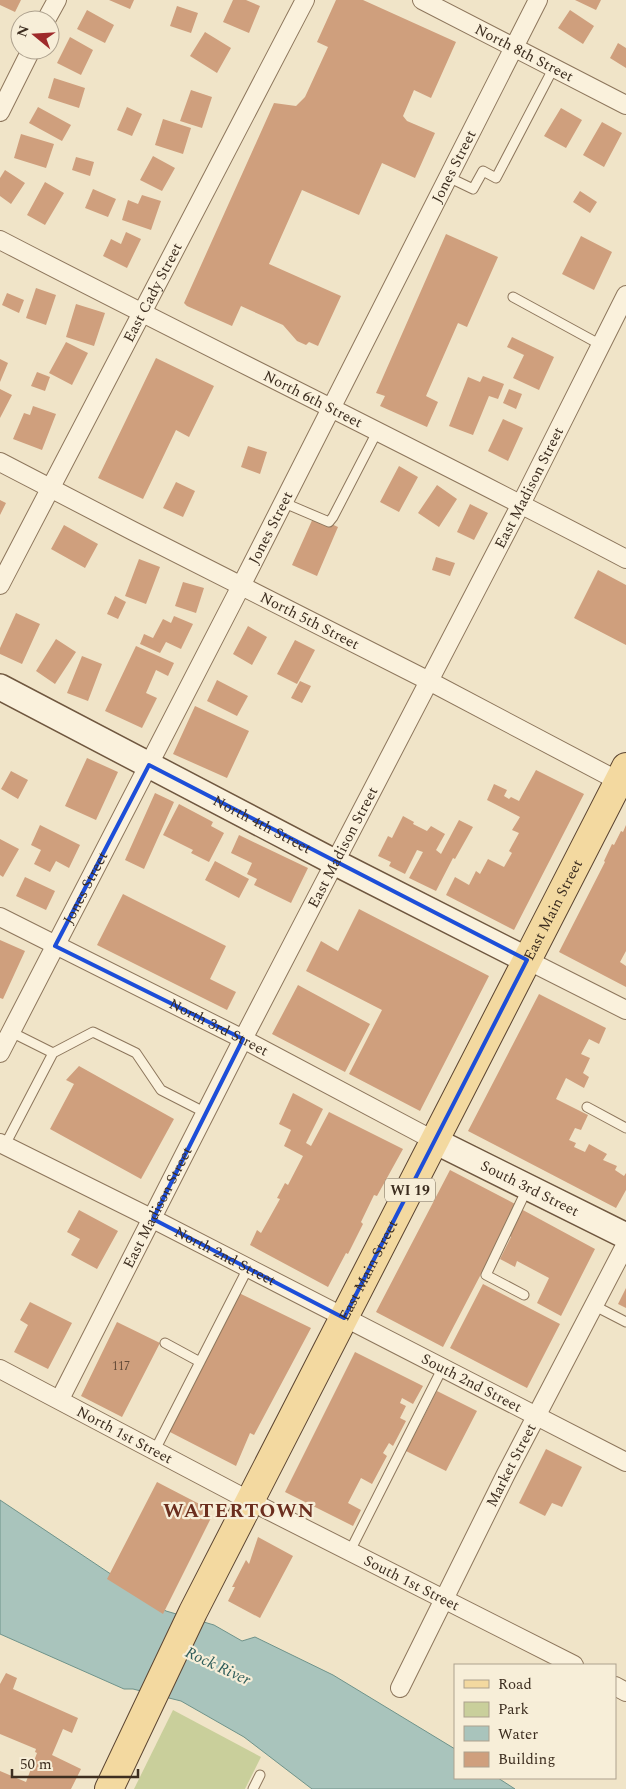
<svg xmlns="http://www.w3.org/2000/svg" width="626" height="1789" viewBox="0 0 626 1789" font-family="Spectral,serif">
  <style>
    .green { fill: #c9cf9b }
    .water { fill: #a9c4bc; stroke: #6f938a }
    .building { fill: #cf9f7d }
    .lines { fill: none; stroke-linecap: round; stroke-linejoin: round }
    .lane-casing { stroke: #8d765c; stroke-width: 11 }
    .street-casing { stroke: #8d765c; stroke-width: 20 }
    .secondary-casing { stroke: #6f573f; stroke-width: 28 }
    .primary-casing { stroke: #5b4430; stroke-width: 30 }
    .lane { stroke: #faf1dc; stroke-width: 9 }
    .street { stroke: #faf1dc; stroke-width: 18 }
    .secondary { stroke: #faf1dc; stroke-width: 25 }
    .primary { stroke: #f3d9a0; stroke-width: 28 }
    .marked { fill: none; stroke: #1d4ed8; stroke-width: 4; stroke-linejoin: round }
    .labels { text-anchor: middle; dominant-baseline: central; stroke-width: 4.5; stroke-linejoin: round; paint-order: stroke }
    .number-label { font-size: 12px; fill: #624a37 }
    .shield { fill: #f7eed8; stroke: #756857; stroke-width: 1 }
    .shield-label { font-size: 14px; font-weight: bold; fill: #3d2e20 }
    .street-label { font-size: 15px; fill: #3d2e20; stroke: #f7eed8 }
    .water-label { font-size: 16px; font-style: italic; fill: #2f5d5a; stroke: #f7eed8 }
    .district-label { font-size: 20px; font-weight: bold; letter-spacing: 1px; fill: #6b2e1e; stroke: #f7eed8 }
  </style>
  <rect width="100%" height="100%" fill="#f0e4c8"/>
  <!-- green -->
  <path class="green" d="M173,1710L261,1757L245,1789H134Z"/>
  <!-- water -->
  <path class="water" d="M0,1500L166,1611L214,1625L242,1641L255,1637L333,1675L455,1749V1778H498L515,1789H312L244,1737L181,1701L133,1689H124L0,1634Z"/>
  <!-- building -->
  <path class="building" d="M0,0H21L15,12L0,5Z
    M109,0H134L130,9Z
    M233,0H246L260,6L249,33L223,22Z
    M336,0H363L456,42L431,98L414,90L403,116L407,121L435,133L415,178L382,163L359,215L302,190L269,264L341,296L318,346L309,342L306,345L297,341L283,325L241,306L232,326L187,306L184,303L274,103L296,106L305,97L328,47L317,42Z
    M575,0H601L596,10Z
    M177,6L198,13L191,33L170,26Z
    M87,10L114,25L105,43L77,29Z
    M570,10L594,26L583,44L558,28Z
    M205,32L231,48L217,73L190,56Z
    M70,37L93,50L81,75L57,63Z
    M618,43L626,48V68L610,58Z
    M54,78L85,88L79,108L48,98Z
    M191,90L212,97L202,128L180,121Z
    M38,107L71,125L62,141L29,123Z
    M127,107L142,114L132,136L117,130Z
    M561,108L582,120L566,148L544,136Z
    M163,119L191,128L183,154L155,145Z
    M602,122L622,133L604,167L583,155Z
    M21,134L54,144L46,168L14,158Z
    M153,156L175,168L162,191L140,180Z
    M76,157L94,162L90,176L72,170Z
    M5,170L25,183L11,204L0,196V178Z
    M45,182L64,193L45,225L27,215Z
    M93,189L116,199L108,217L85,208Z
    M580,191L597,202L590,213L573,202Z
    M142,195L161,201L151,230L122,220L128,200L138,204Z
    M126,232L141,239L127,268L103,256L111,239L121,244Z
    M446,234L498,257L467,327L458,323L426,396L438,402L427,427L380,406L385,396L376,393Z
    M581,236L612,252L594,290L562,274Z
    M36,288L56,295L46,325L26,318Z
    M7,293L24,300L19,313L2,305Z
    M76,304L105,313L94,346L66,337Z
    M512,337L554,357L539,390L513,378L524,355L507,347Z
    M66,342L88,353L72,385L49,373Z
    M156,358L214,386L189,437L176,430L143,499L98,478Z
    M0,359L8,363L0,382Z
    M37,372L50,377L45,391L31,386Z
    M483,376L504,384L498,399L489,396L473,435L449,426L468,377L480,382Z
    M0,389L12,395L0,418Z
    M509,389L522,394L516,409L503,403Z
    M33,406L56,414L42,450L13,439L24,413L30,415Z
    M503,419L523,428L508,461L488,451Z
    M248,446L267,452L260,474L241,467Z
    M399,466L418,477L399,512L380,502Z
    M176,482L195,491L183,517L163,508Z
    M437,485L457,499L439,527L418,513Z
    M0,500L6,503L0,515Z
    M470,504L488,513L474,540L457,532Z
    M314,516L338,527L317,576L292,565Z
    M64,525L98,544L85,568L51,549Z
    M436,557L455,563L450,576L432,570Z
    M139,559L160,567L146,604L125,596Z
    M598,570L626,585V645L574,618Z
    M183,582L204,588L196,613L175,606Z
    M115,596L126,602L118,619L107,614Z
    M16,613L40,624L22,664L0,654V648Z
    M174,616L193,624L181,649L166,642L160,653L140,644L144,634L153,638L163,619L171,623Z
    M248,626L267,637L252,665L233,654Z
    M56,639L76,652L55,684L36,671Z
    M295,640L315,650L297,684L277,674Z
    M136,646L174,663L168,676L156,670L146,693L157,698L142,728L105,711Z
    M82,656L102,664L88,701L67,693Z
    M217,680L248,696L237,716L207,701Z
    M300,681L311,686L302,703L291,698Z
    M195,706L249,731L227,778L173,754Z
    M87,758L118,772L96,820L65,806Z
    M536,770L584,794L514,930L446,895L455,877L469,885L476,871L480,874L488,859L504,867L512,853L509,851L519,833L512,830L520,817L487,800L494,784L507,790L504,796L509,799L511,797L519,801Z
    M11,771L28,780L18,799L1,789Z
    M155,793L174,802L144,869L125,860Z
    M179,804L213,822L211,826L224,833L209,862L191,853L193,850L163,835Z
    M403,816L414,822L413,824L427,831L431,826L445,834L436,850L441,854L459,820L473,827L455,859L453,858L436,891L409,878L423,852L417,850L405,874L389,866L391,862L378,856L388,836L392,838Z
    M40,825L80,845L69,868L56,861L50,872L34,864L41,850L31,845Z
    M626,825V951L620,962L626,966V987L559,952L605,862L604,861L612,844L614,845L621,831L623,832Z
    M239,835L308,868L291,903L254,885L257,879L247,874L252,863L231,853Z
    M0,839L19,849L3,877L0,875Z
    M215,861L249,879L239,898L205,880Z
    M25,877L55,891L46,910L16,896Z
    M123,894L226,946L210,979L236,992L227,1010L97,945Z
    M359,909L489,976L420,1111L349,1074L382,1010L306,971L321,941L338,951Z
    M0,940L25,951L3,999L0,998Z
    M298,985L370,1024L345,1072L272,1034Z
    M539,994L606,1028L599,1044L589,1039L581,1054L590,1058L583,1073L589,1077L584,1088L566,1078L556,1099L588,1115L581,1130L575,1128L569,1140L576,1143L574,1147L585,1152L589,1144L607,1154L603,1160L617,1166L615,1170L624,1176L626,1173V1190L616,1208L468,1131Z
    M79,1066L174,1119L141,1179L50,1129L74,1084L66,1080Z
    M293,1093L323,1109L306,1143L311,1146L329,1112L403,1149L377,1196L374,1195L361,1222L363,1224L348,1254L346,1253L328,1287L250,1245L257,1230L261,1233L280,1199L277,1198L285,1183L288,1185L303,1156L284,1146L291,1130L279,1124Z
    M450,1170L517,1205L443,1347L376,1312Z
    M521,1209L595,1249L561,1316L537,1303L549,1278L517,1261L515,1267L500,1259L511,1237L509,1235Z
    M79,1210L118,1231L97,1269L71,1255L80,1239L67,1232Z
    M483,1284L560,1324L527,1388L450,1348Z
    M626,1288V1308L618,1304Z
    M239,1293L311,1328L254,1435L250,1433L236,1466L168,1431Z
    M30,1302L72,1323L48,1369L14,1352L28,1325L20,1320Z
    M117,1322L160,1343L122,1417L81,1396Z
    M355,1352L423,1386L413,1404L402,1398L400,1403L406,1406L400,1418L406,1421L393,1446L389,1443L383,1453L387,1456L372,1484L361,1478L348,1503L361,1510L353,1526L285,1492Z
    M437,1391L477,1411L446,1471L406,1451Z
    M546,1449L582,1467L562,1507L552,1503L545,1516L519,1503Z
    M157,1482L209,1509L211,1518L163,1614L107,1579Z
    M258,1537L293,1556L260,1618L228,1601L235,1587H232L246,1560L249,1564Z
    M6,1673L17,1678L13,1689L78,1718L72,1733L63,1729L52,1755L81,1769L71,1789H0V1771L26,1782L37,1753L35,1752L36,1749L0,1734V1684Z"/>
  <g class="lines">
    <defs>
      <path id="lane" d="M448,177L473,189L483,171L496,178L554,67
        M513,297L601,345
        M282,502L329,522L333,517L378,430
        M11,1032L53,1053
        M587,1107L626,1128
        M5,1145L53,1053L93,1032L136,1053L161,1090L206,1113
        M524,1295L486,1275L527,1189
        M593,1305L626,1322
        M165,1343L200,1362
        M155,1450L248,1268
        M350,1551L442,1369
        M253,1789L260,1775"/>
      <g id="street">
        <path id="s1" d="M422,0L626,105"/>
        <path d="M46,20L57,0"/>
        <path d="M0,112L31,50"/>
        <path id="s2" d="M0,240C208,348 419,450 626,559"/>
        <path id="s3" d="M0,462L133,531L429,681L626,785"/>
        <path id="s4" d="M0,585L305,0"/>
        <path id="s5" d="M0,917L243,1039L435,1141"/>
        <path d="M527,960L626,1010"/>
        <path id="s6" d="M0,1053L241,586L538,0"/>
        <path id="s7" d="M0,1143L153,1219L626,1462"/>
        <path id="s8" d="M0,1369L250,1501L574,1665"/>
        <path id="s9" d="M60,1399L243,1039L521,504L626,295"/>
        <path d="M615,1686L626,1692"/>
        <path id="s10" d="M400,1688L506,1474L626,1244"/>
      </g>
      <g id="secondary">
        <path id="s11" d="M0,687L336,863L527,960"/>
        <path id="s12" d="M435,1141L626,1236"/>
      </g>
      <g id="primary">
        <path id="s13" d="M109,1789L193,1612L626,767"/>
      </g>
    </defs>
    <!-- lane casing -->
    <use href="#lane" class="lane-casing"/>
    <!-- street casing -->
    <use href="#street" class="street-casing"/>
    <!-- secondary casing -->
    <use href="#secondary" class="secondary-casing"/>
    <!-- primary casing -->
    <use href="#primary" class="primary-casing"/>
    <!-- lane -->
    <use href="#lane" class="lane"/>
    <!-- street -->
    <use href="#street" class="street"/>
    <!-- secondary -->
    <use href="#secondary" class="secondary"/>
    <!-- primary -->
    <use href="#primary" class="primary"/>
  </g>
  <!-- marked area -->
  <path class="marked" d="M149,765L527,960L344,1318L153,1219L243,1039L55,946Z"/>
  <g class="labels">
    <!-- number labels -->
    <g class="number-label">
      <text x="121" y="1366">117</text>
    </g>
    <!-- shield labels -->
    <rect class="shield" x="385" y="1178.5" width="50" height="23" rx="4"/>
    <g class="shield-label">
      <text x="410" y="1190">WI 19</text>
    </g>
    <!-- street labels -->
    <g class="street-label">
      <text stroke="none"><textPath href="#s1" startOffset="115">North 8th Street</textPath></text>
      <text stroke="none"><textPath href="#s6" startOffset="996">Jones Street</textPath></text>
      <text stroke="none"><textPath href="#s4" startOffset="330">East Cady Street</textPath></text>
      <text stroke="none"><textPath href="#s2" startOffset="351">North 6th Street</textPath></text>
      <text stroke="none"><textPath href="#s9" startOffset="1025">East Madison Street</textPath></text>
      <text stroke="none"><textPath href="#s6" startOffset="591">Jones Street</textPath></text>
      <text stroke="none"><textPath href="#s3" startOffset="348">North 5th Street</textPath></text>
      <text stroke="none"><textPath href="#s11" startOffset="296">North 4th Street</textPath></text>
      <text stroke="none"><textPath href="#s9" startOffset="620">East Madison Street</textPath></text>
      <text stroke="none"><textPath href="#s6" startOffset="186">Jones Street</textPath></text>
      <text stroke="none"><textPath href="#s13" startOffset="985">East Main Street</textPath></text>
      <text stroke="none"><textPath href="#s5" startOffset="245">North 3rd Street</textPath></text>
      <text stroke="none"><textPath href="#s12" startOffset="106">South 3rd Street</textPath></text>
      <text stroke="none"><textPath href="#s9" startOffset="215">East Madison Street</textPath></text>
      <text stroke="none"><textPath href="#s7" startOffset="252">North 2nd Street</textPath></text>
      <text stroke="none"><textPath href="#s13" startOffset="580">East Main Street</textPath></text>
      <text stroke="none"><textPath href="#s7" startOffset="529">South 2nd Street</textPath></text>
      <text stroke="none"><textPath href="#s8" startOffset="141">North 1st Street</textPath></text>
      <text stroke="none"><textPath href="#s10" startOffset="249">Market Street</textPath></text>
      <text stroke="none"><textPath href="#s8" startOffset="464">South 1st Street</textPath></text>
    </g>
    <!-- water labels -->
    <g class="water-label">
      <text transform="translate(218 1666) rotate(25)">Rock River</text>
    </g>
    <!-- district labels -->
    <g class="district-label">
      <text x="239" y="1511">WATERTOWN</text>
    </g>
  </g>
  <!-- legend -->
  <rect x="454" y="1664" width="162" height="115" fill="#f7eed8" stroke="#ada18e"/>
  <rect x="464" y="1680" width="25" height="8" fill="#f3d9a0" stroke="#ada18e"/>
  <text x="498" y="1689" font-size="15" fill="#3d2e20">Road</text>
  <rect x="464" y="1702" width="25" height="15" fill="#c9cf9b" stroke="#ada18e"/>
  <text x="498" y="1714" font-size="15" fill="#3d2e20">Park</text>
  <rect x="464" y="1726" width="25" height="15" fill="#a9c4bc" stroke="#ada18e"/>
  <text x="498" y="1739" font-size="15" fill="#3d2e20">Water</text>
  <rect x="464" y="1752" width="25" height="15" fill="#cf9f7d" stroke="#ada18e"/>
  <text x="498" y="1764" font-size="15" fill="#3d2e20">Building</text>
  <!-- north arrow -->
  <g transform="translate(35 35) rotate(288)"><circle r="24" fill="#f7eed8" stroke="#ada18e"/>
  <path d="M0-4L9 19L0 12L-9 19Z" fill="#9e2a2b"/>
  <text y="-8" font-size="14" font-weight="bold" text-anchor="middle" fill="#3d2e20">N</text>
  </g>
  <!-- scale -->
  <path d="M12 1769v8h126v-8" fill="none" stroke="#3d2e20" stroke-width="2.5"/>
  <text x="20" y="1769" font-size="15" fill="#3d2e20" stroke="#f7eed8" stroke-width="4" paint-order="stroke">50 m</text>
</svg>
